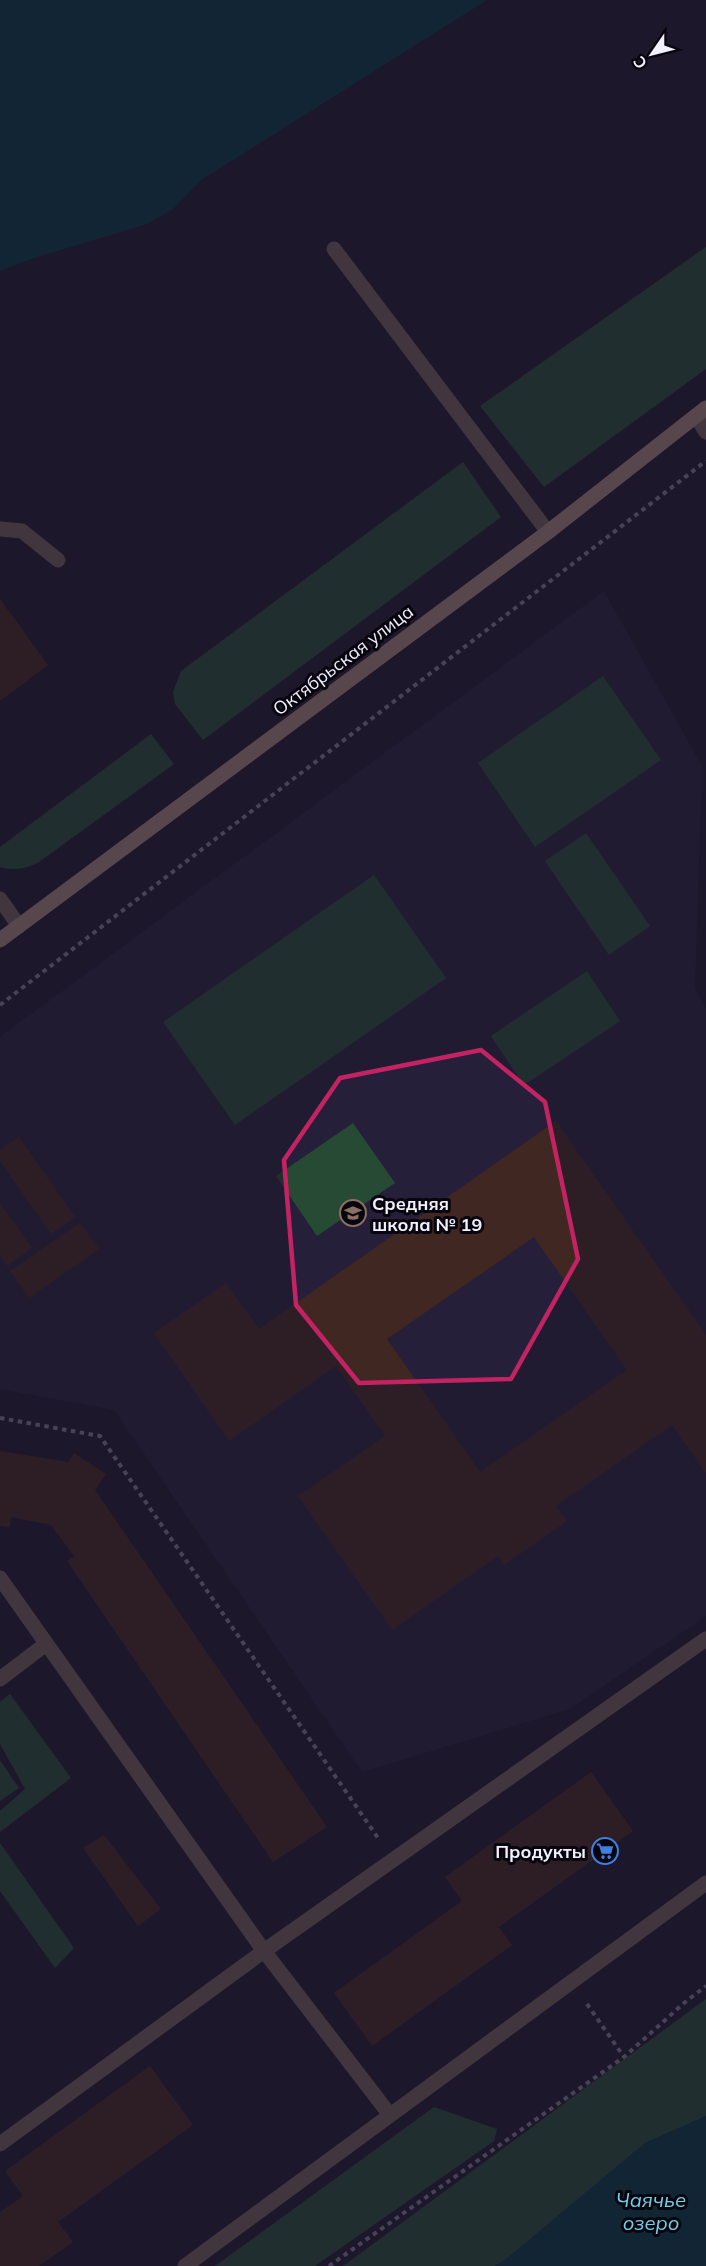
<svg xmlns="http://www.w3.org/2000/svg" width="706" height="2266" viewBox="0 0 706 2266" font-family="Mulish,sans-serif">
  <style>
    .built { fill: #261f3a }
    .green { fill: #264a34 }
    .water { fill: #053742 }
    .building { fill: #402721; fill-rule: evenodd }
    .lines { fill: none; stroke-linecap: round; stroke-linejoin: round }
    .path { stroke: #7c7789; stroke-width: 4; stroke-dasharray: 4.5 4.5; stroke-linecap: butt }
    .service { stroke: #705b54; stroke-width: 15 }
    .secondary { stroke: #a17f75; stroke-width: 15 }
    .marked { fill: none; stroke: #c42363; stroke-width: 4.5; stroke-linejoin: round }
    .labels { text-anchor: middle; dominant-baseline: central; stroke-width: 6; stroke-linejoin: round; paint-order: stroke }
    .street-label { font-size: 18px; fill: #f2effe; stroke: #07050d }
    .poi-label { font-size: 18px; font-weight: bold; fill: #f2effe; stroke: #07050d; text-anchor: start }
    .water-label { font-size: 20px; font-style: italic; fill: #72d1e9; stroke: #07050d }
  </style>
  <rect width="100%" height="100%" fill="#1d172c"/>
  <!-- built -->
  <path class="built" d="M604,591L702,766L695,988L706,1008V1616L570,1709L362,1772L114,1410L0,1389V1037Z"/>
  <!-- green -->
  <path class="green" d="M706,247V369L544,487L480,406Z
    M463,462L501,517L203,740L175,704L173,692L181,671Z
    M603,676L661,760L535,847L478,763Z
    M151,734L174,764L39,862C26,869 15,871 0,867V847Z
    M586,833L650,926L609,955L545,861Z
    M374,875L446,978L235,1125L163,1022Z
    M587,971L620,1021L524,1085L491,1036Z
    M353,1123L395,1183L317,1236L276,1176Z
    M10,1694L71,1778L0,1832V1811L25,1789L0,1744V1702Z
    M0,1760L19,1788L0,1801Z
    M0,1843L74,1948L55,1968L0,1891Z
    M706,1999V2116L645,2143L505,2260L495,2266H343Z
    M434,2107L497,2129L494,2141L315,2266H215Z"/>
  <!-- water -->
  <path class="water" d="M0,0H487L201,180L173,209L147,224L34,258L0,271Z
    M706,2116V2266H495L505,2260L645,2143Z"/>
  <!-- building -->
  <path class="building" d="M0,599L48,665L0,701Z
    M556,1121L706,1335V1473L672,1425L556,1506L567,1521L504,1565L498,1556L392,1630L298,1496L385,1436L336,1366L229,1441L154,1333L226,1283L259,1329ZM534,1237L627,1370L480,1472L387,1339Z
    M19,1137L75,1217L51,1234L0,1161V1150Z
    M0,1203L32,1248L7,1266L0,1255Z
    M80,1223L99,1249L29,1298L10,1271Z
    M0,1451L68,1462L74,1453L106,1474L95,1490L327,1827L273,1862L67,1561L74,1556L51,1525L11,1517L10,1527L0,1526Z
    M591,1772L633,1831L499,1927L512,1945L372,2046L334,1993L462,1901L445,1877Z
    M104,1835L161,1909L138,1926L83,1848Z
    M150,2066L193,2125L58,2222L73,2242L39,2266H0V2212L23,2196L5,2171Z"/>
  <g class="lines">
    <!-- path -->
    <path class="path" d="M0,1005L706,461
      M0,1418L100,1436L378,1838
      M587,2004L624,2057
      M329,2266L624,2057L684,2003L706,1986"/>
    <!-- service -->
    <path class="service" d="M334,249L548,532
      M696,416L706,432
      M0,529L22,531L58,560
      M0,899L19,926
      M0,1578L264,1951L0,2144
      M0,1679L46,1644
      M390,2115L264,1951L706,1639
      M185,2266L706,1883"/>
    <!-- secondary -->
    <path class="secondary" d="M0,940L548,532L706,408"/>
  </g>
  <!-- marked area -->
  <path d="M0 0H706V2266H0ZM481,1050L545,1102L578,1259L511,1379L359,1383L296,1305L284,1160L340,1078Z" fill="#1d172c" fill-opacity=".55" fill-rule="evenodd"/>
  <path class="marked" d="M481,1050L545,1102L578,1259L511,1379L359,1383L296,1305L284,1160L340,1078Z"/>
  <!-- icons -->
  <defs>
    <symbol id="school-ring" viewBox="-11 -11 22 22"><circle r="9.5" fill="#07050d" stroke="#8d6e63" stroke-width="1.5"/><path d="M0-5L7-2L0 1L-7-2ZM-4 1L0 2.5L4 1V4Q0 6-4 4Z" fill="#8d6e63"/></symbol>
    <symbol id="supermarket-ring" viewBox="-11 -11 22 22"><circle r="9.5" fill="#07050d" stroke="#3f7fe0" stroke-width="1.5"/><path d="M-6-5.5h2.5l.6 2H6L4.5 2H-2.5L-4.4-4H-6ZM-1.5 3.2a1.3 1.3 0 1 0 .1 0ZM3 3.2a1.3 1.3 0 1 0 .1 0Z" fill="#3f7fe0"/></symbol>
  </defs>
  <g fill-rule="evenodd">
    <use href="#school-ring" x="338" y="1198" width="30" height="30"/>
    <use href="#supermarket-ring" x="590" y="1836" width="30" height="30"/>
  </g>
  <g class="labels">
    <!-- street labels -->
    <g class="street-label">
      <text transform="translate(343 660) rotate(-37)">Октябрьская улица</text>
    </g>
    <!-- poi labels -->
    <g class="poi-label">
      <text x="372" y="1203">Средняя<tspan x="372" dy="21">школа № 19</tspan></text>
      <text x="586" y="1851" text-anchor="end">Продукты</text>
    </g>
    <!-- water labels -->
    <g class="water-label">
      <text x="651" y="2199">Чаячье<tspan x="651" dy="23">озеро</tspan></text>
    </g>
  </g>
  <!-- north arrow -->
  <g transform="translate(652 54) rotate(235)" stroke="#07050d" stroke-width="4.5" paint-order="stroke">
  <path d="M0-4.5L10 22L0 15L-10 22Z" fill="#f2effe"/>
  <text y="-9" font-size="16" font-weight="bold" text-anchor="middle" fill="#f2effe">С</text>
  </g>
</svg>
